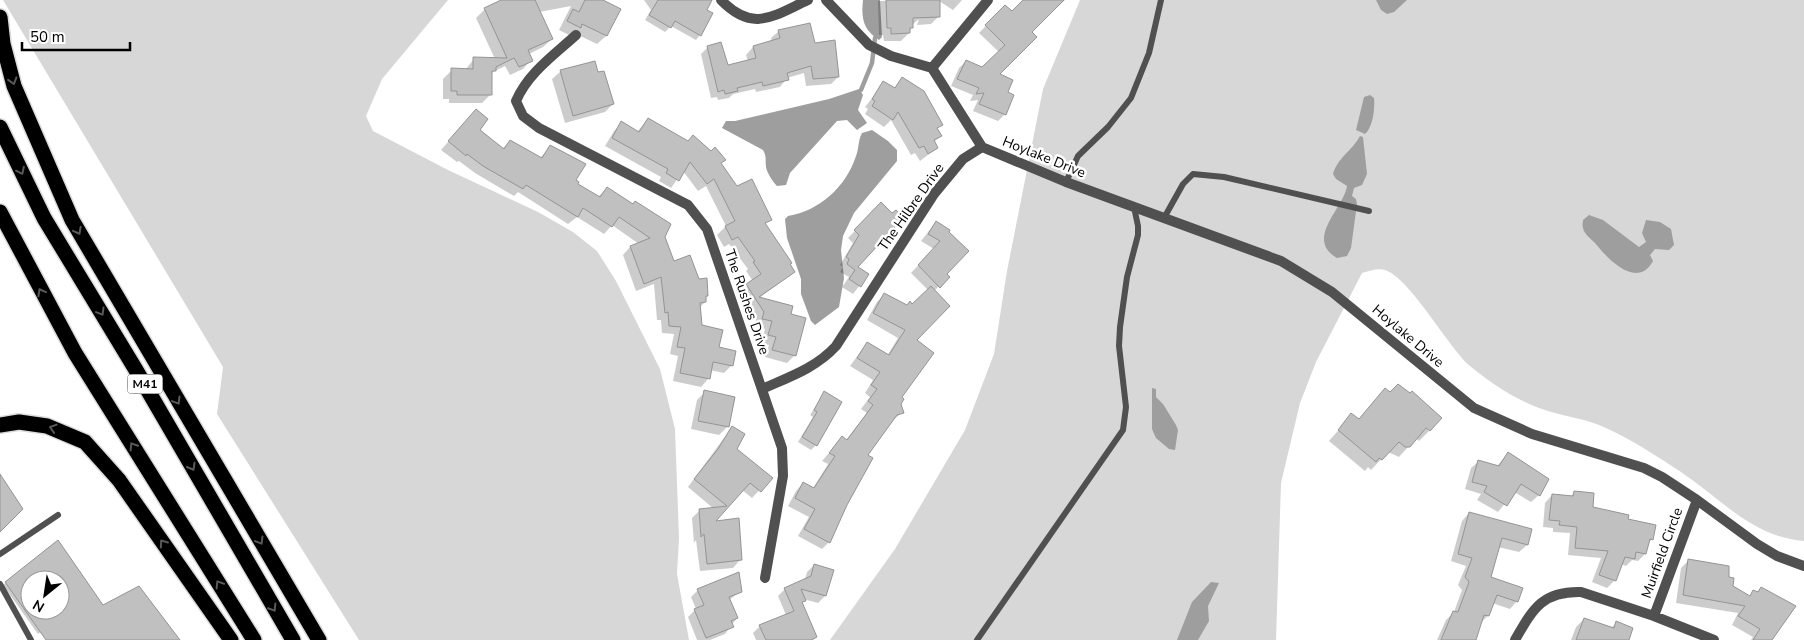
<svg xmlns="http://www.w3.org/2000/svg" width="1804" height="640" viewBox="0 0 1804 640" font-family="'Nunito Sans',sans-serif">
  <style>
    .green { fill: #d7d7d7 }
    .water { fill: #9e9e9e }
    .shadow { fill: #0003; fill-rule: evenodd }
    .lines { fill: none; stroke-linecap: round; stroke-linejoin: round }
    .stream { stroke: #9e9e9e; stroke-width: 4.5 }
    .building { fill: #c0c0c0; stroke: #949494; fill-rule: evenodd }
    .motorway-casing { stroke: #dbdbdb; stroke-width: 18 }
    .service { stroke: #505050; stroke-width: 6 }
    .minor { stroke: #505050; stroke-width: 10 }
    .motorway { stroke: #000; stroke-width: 15 }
    .oneway { stroke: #595959 }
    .labels { text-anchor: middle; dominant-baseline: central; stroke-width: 5; stroke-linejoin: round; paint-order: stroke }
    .shield { fill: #fff; stroke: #4c4c4c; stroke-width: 1 }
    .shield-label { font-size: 12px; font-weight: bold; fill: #000 }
    .street-label { font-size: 14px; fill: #000; stroke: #fff }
  </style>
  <rect width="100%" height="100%" fill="#fff"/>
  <!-- green -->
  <path class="green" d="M3,0H448L382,79L366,116L373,131L448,170L538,212L573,232L597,251L616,281L660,369L675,429L679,538L677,574L689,640H359L217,414L223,367Z
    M1080,0H1804V541C1753,537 1721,499 1681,472C1658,457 1631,439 1606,428C1588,419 1567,417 1548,411C1519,402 1493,385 1470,366C1448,347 1410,278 1385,270C1378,268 1369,271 1362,273L1316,362L1300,403L1281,483L1276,640H830L895,549L965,430L994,354L1007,271L1043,89Z"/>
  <!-- water -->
  <path class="water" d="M863,0H880L882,37L879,40C863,30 861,18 863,0Z
    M1376,0H1407L1394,12L1387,14L1381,10Z
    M859,89L863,95L858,110L867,123L857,130L847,120L837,121L790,173L786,185L777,186C773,182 767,173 766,167C765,160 767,157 763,150L722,128L726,121H735L829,99Z
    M1370,95L1374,98C1375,109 1373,127 1365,134L1356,130L1364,97Z
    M872,130L888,141L897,150V161L854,213L843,236L841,250L844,278L839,307L815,325L811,321L801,294V279L787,238L785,219L788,216C819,211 846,187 856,156C859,149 858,140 862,133Z
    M1360,136L1363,137L1367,174L1362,185L1354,188L1352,196L1356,199L1357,204L1351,248L1347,256L1337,258C1304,239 1344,208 1347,186L1336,179L1333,174C1338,157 1352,151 1360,136Z
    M1589,215L1603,220L1639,247L1646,242L1642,233L1646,220L1660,222L1671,229L1674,245L1669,250L1655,249L1650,255L1653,261C1637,291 1606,257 1595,243C1591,239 1584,234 1583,228C1582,226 1583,222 1583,220Z
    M1152,388L1156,389V397L1163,404L1176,425L1178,430L1175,450L1169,449L1156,438L1152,429Z
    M1211,582L1219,583L1208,606L1209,621L1198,640H1177L1192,602Z"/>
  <!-- shadow -->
  <path class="shadow" d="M504,0H600L619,9L606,36L597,44L574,33L571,36L559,30L571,6L539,12L552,39L543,47L529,54L531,60L523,69L510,75L505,66L493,72L491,75V94L482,103H449V99H443V79L452,70H465L474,59H495L476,18L485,9Z
    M644,0H711L705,10L700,35L696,40L671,26L665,32L645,20L651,10Z
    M921,0H962L953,10L939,1V16L931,24L917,25L919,19L912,25L909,33L901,41H884L883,35H879L878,1Z
    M1024,0H1065L1030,32L998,75L1006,93L1005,114L998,121L973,111L978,100L970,101L973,95L951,86L959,68L966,61L983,68L999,52L979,33L1005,6L1012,13Z
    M793,27L814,44L838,77L831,84L806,86L804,73L787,78L780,87L756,92L755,89L733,94L729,98L718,100L717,97L711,98L701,54L708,47L727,67L748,61L746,55L753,47L772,42L771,38L779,31Z
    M594,62L597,74L613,104L605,112L565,123L552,79L560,72Z
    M902,79L941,125L936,130L940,136L934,142L937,148L920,161L915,153L911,155L891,120L884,127L865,114L868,109L865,107L884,83L893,89Z
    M468,119L502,149L510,141L540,158L550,147L576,185L598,197L607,188L663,237L674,263L699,280L707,295L705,302L699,308L700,326L732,365L724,373L710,370L708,379L701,387L673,381L678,356L670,354L674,334L662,333L661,320H657L654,284L636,291L623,255L630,247L639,244L612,225L604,234L577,217L568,224L518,192L514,196L475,173L459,161L457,162L441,150Z
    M648,119L720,164L736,188L770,219L764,225L794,272L759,298L790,315L795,355L787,363L765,357L769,345L761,343L765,329L755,326L756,321L739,293L753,281L746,271L748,269L729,244L724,247L717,235L726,226L706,186L698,191L683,171L671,188L659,181L661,177L605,146L614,131L622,123L637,132Z
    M881,204L892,214L856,267L868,275L853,294L842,287L849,277L840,272L843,267L840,265L853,243L848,238Z
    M936,222L948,230L945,274L948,277L934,291L916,340L901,397L902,413L891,421L866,455L829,542L822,549L798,536L809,517L788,506L796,491L803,483L813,488L828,464L822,461L842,438L846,440L867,413L861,409L870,397L865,393L873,380L850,366L867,343L887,356L898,338L867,320L877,302L885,294L907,306H912L928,290L911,273L934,249L921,241Z
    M1385,389L1429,431L1419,441L1416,438L1399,457L1388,452L1371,470L1368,467L1365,471L1329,441L1352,415L1358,420Z
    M705,392L733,398L727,427L719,435L691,429L697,400Z
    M824,393L816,445L811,450L798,442L813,417L810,415Z
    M732,427L735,449L771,478L752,498L742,490L712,522L740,560L733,568L700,571L696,540L694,543L692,518L700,510L714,509L688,487Z
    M1508,453L1529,466L1539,495L1531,502L1514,492L1498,512L1477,500L1481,494L1465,489L1471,468L1479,461L1497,466Z
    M1574,493L1592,508L1627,520L1652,539L1647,544L1645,554L1638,561L1632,560L1626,566L1621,564L1615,580L1607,588L1592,582L1601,558L1568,555L1570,533L1553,532V528L1543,527L1545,503L1552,495L1570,497Z
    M1469,513L1531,530L1527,545L1519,552L1498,547L1490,577L1517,601L1510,609L1492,603L1488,616L1480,623L1474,640H1437L1446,620L1454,612L1462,590L1458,585L1466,566L1451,561L1462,521Z
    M57,542L103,606L178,640H48L45,629L38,634L3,585ZM30,580H60V610H30Z
    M1689,560L1728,577L1731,586L1749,596L1761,589L1771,640H1751L1753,637L1732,625L1738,613L1676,603L1681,568Z
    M814,565L825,596L818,603L803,599L802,604L816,637L813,640H756L753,633L760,626L786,615L778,596L785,589L805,580L807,572Z
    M698,590L741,591L729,600L737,618L725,634L710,640H697L688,617L696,609L691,597Z
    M1584,619L1611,628L1616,623L1627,640H1571L1576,627Z"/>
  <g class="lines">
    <!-- stream -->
    <path class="stream" d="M861,90L872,63L875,38"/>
  </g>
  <!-- building -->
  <path class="building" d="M501,0H535L553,39L528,50L533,61L519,67L514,58L496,67V71H492V95H457V91H451V68L473,69V57L507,58L484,8Z
    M585,0H603L621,9L607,36L582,24L581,28L567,21L573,9L579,12Z
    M658,0H712L707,10L713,13L701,36L675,21L671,28L649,15Z
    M886,0H940V17L913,18V28H910V33L891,34V28H887Z
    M1023,0H1064L1032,32L1037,37L1000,74L1013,80L1008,92L1014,95L1006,115L979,104L984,93L976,94L979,88L957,79L966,60L982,67L1005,45L985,25L1005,5L1012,11Z
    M810,23L815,43L835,40L839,77L813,79L811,66L787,73L789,80L763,86L762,82L737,88L738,91L725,94L724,90L718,92L707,46L721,42L728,65L756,58L753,46L780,38L778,30Z
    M595,61L598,72L604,71L614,104L573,116L560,70Z
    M902,77L924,91L943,125L937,128L942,136L934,140L938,148L928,154L924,146L919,148L898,112L893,120L872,106L875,101L872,99L883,81L895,88Z
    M476,109L488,119L480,130L504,149L510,140L542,158L550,145L586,164L576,180L579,182L578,184L600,197L607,187L633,204L635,201L671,224L665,237L674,261L690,255L699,279L707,278L708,296H706V302L700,303L702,325L723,330L719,347L736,351L733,366L713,362L710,379L680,373L685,348L677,347L681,327L669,326L668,312L665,313L661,277L644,284L630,246L650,238L619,217L612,227L583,208L578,217L576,216L526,185L523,189L483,166L467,154L466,156L448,141Z
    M648,118L688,141L693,135L711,151L715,147L726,160L721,163L737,186L752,179L772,220L765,223L792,263L790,264L795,272L759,297L793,306L791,314L806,318L796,356L772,350L776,337L768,335L772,321L762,319L764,312L746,284L761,274L753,262L755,261L738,237L732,240L725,226L735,221L714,179L707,184L690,162L679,181L666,173L668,169L612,138L621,121L639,132Z
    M881,202L892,213L896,210L904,217L858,267L869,274L861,287L849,279L855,270L847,264L849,259L846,257L859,235L854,230Z
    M936,221L950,230L949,232L969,251L947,274L950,277L940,288L918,265L940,241L928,234Z
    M931,286L950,306L917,340L934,353L902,397L904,399L901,404L904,413L897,415L868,455L873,458L847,505L830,543L804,529L815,509L795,498L803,482L814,488L835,456L829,453L842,436L847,440L873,405L868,401L877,389L871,385L880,372L857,358L867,342L889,355L905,330L873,313L884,293L907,305L910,301L912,304Z
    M1398,384L1410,393L1412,391L1442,418L1430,431L1426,428L1410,447H1405L1399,442L1382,460L1379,458L1376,462L1338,430L1351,413L1359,419L1385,388L1390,392Z
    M704,390L735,397L729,427L698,421Z
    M824,391L842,402L817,446L802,437L817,412L814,410Z
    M732,426L745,434L737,449L773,478L761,492L750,483L716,521L739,518L742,560L707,564L704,534L701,537L699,509L727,506L694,479L718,449Z
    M1508,452L1549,479L1540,496L1521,484L1507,506L1484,492L1487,486L1472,482L1478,460L1499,466Z
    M0,474L23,509L0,532Z
    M1574,491L1594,493L1593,507L1629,515L1628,519L1656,525L1653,540L1650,539L1646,554L1636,552L1635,559L1625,557L1616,581L1599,575L1608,551L1575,548L1577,527L1559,525L1560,521L1549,520L1552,494L1573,496Z
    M1469,512L1532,529L1528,545L1502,538L1491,577L1523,588L1518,602L1497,595L1489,616L1484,615L1476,640H1441L1453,611L1458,612L1469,582L1465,577L1472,558L1458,554Z
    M58,540L103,605L139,586L180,640H46L5,582ZM30,580H60V610H30Z
    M1688,559L1729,566V577L1734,578L1733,586L1750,596L1753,590L1758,592L1761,587L1796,606L1772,640H1753L1760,629L1738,616L1745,606L1683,595Z
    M814,564L834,570L826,596L801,589L806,601L802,602L817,637L811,640H766L759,625L794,611L784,588L811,576Z
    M739,572L742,592L729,597L738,618L731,621L734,627L706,638L694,609L704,605L697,589Z
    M1584,618L1614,628L1616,621L1633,628L1629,640H1576Z"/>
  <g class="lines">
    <defs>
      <path id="motorway" d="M0,17L3,44L14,86L72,220L319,640
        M0,127L44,218L136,370L293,640
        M0,212L75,353L254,640
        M0,425L19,422L47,426L85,442L119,480L231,640"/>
    </defs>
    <!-- motorway casing -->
    <use href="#motorway" class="motorway-casing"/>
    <!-- service -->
    <path class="service" d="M1066,182L1078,156L1108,127L1131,98L1149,53L1161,0
      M1164,218L1183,184L1193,174L1224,177L1369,211
      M0,554L58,515
      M0,584L31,640
      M977,640L1123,430L1126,407L1119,346L1120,327L1127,277L1138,235V226L1134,207"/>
    <!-- minor -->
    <path class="minor" d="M721,0C753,33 773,16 808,0
      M826,0L869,45L891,56L932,68
      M576,35C554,55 528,73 516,101L523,116L539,128L688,205L707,229L782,448L783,476L765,578
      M982,147L1066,182L1281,261L1332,292L1474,408L1532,434L1644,468L1662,477L1697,500L1757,544L1777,556L1804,566
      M982,147L932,68L988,0
      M762,389C789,377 816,368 836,346L934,194L963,159L982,147
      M1654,616L1697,500
      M1515,640C1533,609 1542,591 1581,592L1654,616L1714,640"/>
    <!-- motorway -->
    <use href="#motorway" class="motorway"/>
  </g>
  <!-- one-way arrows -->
  <defs><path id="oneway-chevron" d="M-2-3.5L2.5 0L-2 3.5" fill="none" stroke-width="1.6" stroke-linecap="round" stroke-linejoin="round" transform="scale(1.25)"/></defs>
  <g class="oneway">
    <use href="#oneway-chevron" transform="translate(13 81) rotate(73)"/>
    <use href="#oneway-chevron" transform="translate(21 171) rotate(64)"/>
    <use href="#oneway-chevron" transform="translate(78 231) rotate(62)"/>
    <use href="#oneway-chevron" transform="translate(41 292) rotate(-119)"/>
    <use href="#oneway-chevron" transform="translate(101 312) rotate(59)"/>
    <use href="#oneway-chevron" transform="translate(177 401) rotate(59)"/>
    <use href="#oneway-chevron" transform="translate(53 428) rotate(-162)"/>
    <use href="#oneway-chevron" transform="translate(133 446) rotate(-122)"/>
    <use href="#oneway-chevron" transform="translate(192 467) rotate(60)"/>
    <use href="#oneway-chevron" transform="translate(260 541) rotate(59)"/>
    <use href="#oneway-chevron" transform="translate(163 543) rotate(-125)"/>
    <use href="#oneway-chevron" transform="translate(219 584) rotate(-122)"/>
    <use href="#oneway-chevron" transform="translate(273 608) rotate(58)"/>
  </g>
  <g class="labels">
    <!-- shield labels -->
    <rect class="shield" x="127.5" y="374.5" width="35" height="19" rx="4"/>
    <g class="shield-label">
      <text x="145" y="384">M41</text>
    </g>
    <!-- street labels -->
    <g class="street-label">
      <text transform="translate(1044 157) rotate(22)">Hoylake Drive</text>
      <text transform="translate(911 207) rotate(-55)">The Hilbre Drive</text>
      <text transform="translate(747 302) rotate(71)">The Rushes Drive</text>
      <text transform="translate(1408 336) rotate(40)">Hoylake Drive</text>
      <text transform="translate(1662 553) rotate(-70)">Muirfield Circle</text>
    </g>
  </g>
  <!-- north arrow -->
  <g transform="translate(45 595) rotate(210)"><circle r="24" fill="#ffffff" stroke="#999999"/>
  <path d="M0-4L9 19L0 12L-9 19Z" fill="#000000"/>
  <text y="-8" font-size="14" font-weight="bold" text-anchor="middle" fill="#000000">N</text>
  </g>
  <!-- scale -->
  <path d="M22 42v8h108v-8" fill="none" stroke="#000000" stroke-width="2.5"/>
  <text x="30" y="42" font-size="15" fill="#000000" stroke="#ffffff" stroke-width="4" paint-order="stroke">50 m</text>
</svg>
